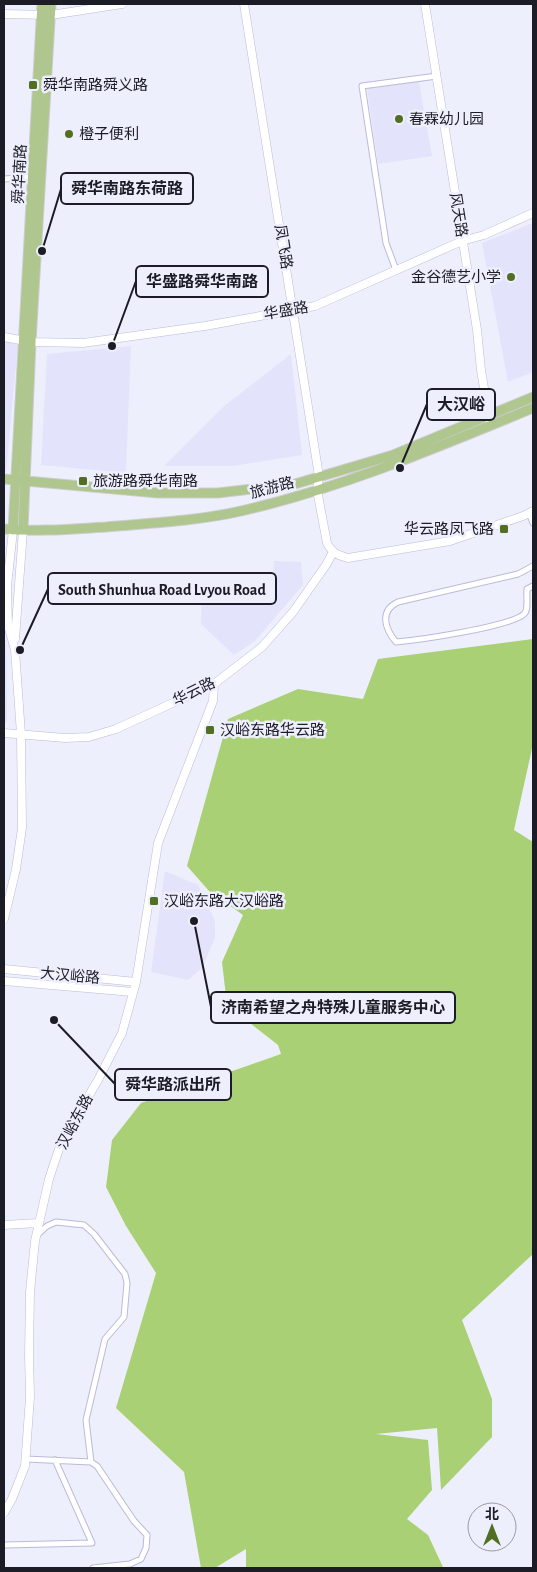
<svg xmlns="http://www.w3.org/2000/svg" width="537" height="1572" viewBox="0 0 537 1572" font-family="'Alegreya Sans','Noto Sans SC',sans-serif">
  <style>
    .built { fill: #e3e3fb }
    .forest { fill: #a9d074 }
    .lines { fill: none; stroke-linecap: round; stroke-linejoin: round }
    .street-casing { stroke: #babada; stroke-width: 7 }
    .secondary-casing { stroke: #babada; stroke-width: 9 }
    .primary-casing { stroke: #cdcdcf; stroke-width: 11 }
    .street { stroke: #fff; stroke-width: 5 }
    .secondary { stroke: #fff; stroke-width: 8 }
    .primary { stroke: #afc68e; stroke-width: 9 }
    .poi-dot { fill: #516e22; stroke: #eeeffc; stroke-width: 2 }
    .labels { text-anchor: middle; dominant-baseline: central; stroke-width: 5; stroke-linejoin: round; paint-order: stroke }
    .poi-label { font-size: 15px; fill: #1c1c27; stroke: #eeeffc; text-anchor: start }
    .street-label { font-size: 15px; fill: #1c1c27; stroke: #eeeffc }
    .leader { fill: none; stroke: #1c1c27; stroke-width: 2 }
    .callout-dot { fill: #1c1c27; stroke: #eeeffc; stroke-width: 2 }
    .callout { fill: #eeeffc; stroke: #1c1c27; stroke-width: 2 }
    .callout-label { font-size: 16px; text-anchor: middle; font-weight: bold; fill: #1c1c27 }
  </style>
  <rect width="100%" height="100%" fill="#eeeffc"/>
  <!-- built -->
  <path class="built" d="M418,76L432,156L378,164L366,82Z
    M533,223V372L508,382L482,243Z
    M4,340L18,343L6,472H4Z
    M131,346L126,473L41,465L47,354Z
    M291,354L302,455L233,466H164L223,407Z
    M274,561L301,562L303,585L255,641L234,655L201,624L202,587L215,574L273,575Z
    M4,640H6L7,722H4Z
    M165,871L198,885L215,921V938L202,968L188,980L151,972Z"/>
  <!-- forest -->
  <path class="forest" d="M533,639V744L514,830L533,842V1254L462,1320L492,1399V1437L441,1490L437,1428L376,1434L428,1440L432,1490L407,1519L428,1535L443,1567L442,1568H246V1549L215,1568H201L184,1472L116,1408L156,1273L126,1226L106,1187L112,1140L141,1103L281,1054L278,1045L227,1005L222,962L243,915L209,891L187,866L228,719L298,689L363,699L378,659Z"/>
  <g class="lines">
    <defs>
      <path id="street" d="M4,179L33,177
        M396,270L386,243L362,86L437,76
        M529,513L533,523
        M533,566L518,574L398,602C379,611 385,629 396,642C418,640 510,627 524,614C529,610 526,596 527,589L533,586
        M36,1236L47,1226L56,1222L84,1225L94,1234L125,1274L127,1283L124,1317L105,1339L86,1420L91,1462
        M25,1459L91,1462L97,1466L134,1521L147,1535L146,1548L141,1559L130,1564L93,1568
        M4,1545L92,1543L55,1460"/>
      <path id="secondary" d="M244,4L319,476L317,490L327,543C332,553 337,555 348,558L450,541L523,516L533,511
        M425,4L477,330L481,370L490,425
        M4,14L51,15L122,4
        M4,337L31,342L83,343L205,326L315,306L462,241L484,235L533,213
        M15,639L23,530
        M4,733L65,738L89,737L116,729L214,684L262,647L293,612L326,565L333,552
        M4,919L16,869L22,828L21,734L15,650L8,625L7,586L13,530
        M4,969L136,982
        M4,981L133,992
        M4,1225L38,1223
        M4,1513L12,1499L25,1466L30,1397L29,1355L30,1292L35,1241L49,1179L59,1149L69,1129L98,1080L122,1033L136,982L158,843L213,701L214,684"/>
      <path id="primary" d="M4,479L158,493H218L295,484L393,455L533,397
        M4,529C38,532 72,529 106,527C151,523 197,521 241,511C342,488 438,447 533,408
        M13,530C22,354 34,179 42,4
        M23,530L31,342L51,4"/>
    </defs>
    <!-- street casing -->
    <use href="#street" class="street-casing"/>
    <!-- secondary casing -->
    <use href="#secondary" class="secondary-casing"/>
    <!-- primary casing -->
    <use href="#primary" class="primary-casing"/>
    <!-- street -->
    <use href="#street" class="street"/>
    <!-- secondary -->
    <use href="#secondary" class="secondary"/>
    <!-- primary -->
    <use href="#primary" class="primary"/>
  </g>
  <!-- markers -->
  <g class="poi-dot">
    <rect x="28" y="80" width="10" height="10" rx="2.5"/>
    <circle cx="399" cy="119" r="5"/>
    <circle cx="69" cy="134" r="5"/>
    <circle cx="511" cy="277" r="5"/>
    <rect x="78" y="476" width="10" height="10" rx="2.5"/>
    <rect x="499" y="524" width="10" height="10" rx="2.5"/>
    <rect x="205" y="725" width="10" height="10" rx="2.5"/>
    <rect x="149" y="896" width="10" height="10" rx="2.5"/>
  </g>
  <g class="labels">
    <!-- poi labels -->
    <g class="poi-label">
      <text x="43" y="85">舜华南路舜义路</text>
      <text x="409" y="119">春霖幼儿园</text>
      <text x="79" y="134">橙子便利</text>
      <text x="501" y="277" text-anchor="end">金谷德艺小学</text>
      <text x="93" y="481">旅游路舜华南路</text>
      <text x="494" y="529" text-anchor="end">华云路凤飞路</text>
      <text x="220" y="730">汉峪东路华云路</text>
      <text x="164" y="901">汉峪东路大汉峪路</text>
    </g>
    <!-- street labels -->
    <g class="street-label">
      <text transform="translate(20 174) rotate(-87)">舜华南路</text>
      <text transform="translate(458 215) rotate(81)">风天路</text>
      <text transform="translate(283 247) rotate(81)">凤飞路</text>
      <text transform="translate(286 311) rotate(-10)">华盛路</text>
      <text transform="translate(272 488) rotate(-15)">旅游路</text>
      <text transform="translate(194 692) rotate(-26)">华云路</text>
      <text transform="translate(70 976) rotate(5)">大汉峪路</text>
      <text transform="translate(75 1122) rotate(-62)">汉峪东路</text>
    </g>
  </g>
  <!-- callouts -->
  <path class="leader" d="M42 251L61 189M112 346L136 281M400 468L427 404M20 650L48 589M194 921L211 1007M54 1020L115 1084"/>
  <g class="callout-dot">
    <circle cx="42" cy="251" r="5"/>
    <circle cx="112" cy="346" r="5"/>
    <circle cx="400" cy="468" r="5"/>
    <circle cx="20" cy="650" r="5"/>
    <circle cx="194" cy="921" r="5"/>
    <circle cx="54" cy="1020" r="5"/>
  </g>
  <g class="callout">
    <rect x="61" y="173" width="132" height="31" rx="5"/>
    <rect x="136" y="266" width="132" height="31" rx="5"/>
    <rect x="427" y="389" width="68" height="31" rx="5"/>
    <rect x="48" y="573" width="228" height="31" rx="5"/>
    <rect x="211" y="992" width="244" height="31" rx="5"/>
    <rect x="115" y="1069" width="116" height="31" rx="5"/>
  </g>
  <g class="callout-label">
    <text x="127" y="194">舜华南路东荷路</text>
    <text x="202" y="287">华盛路舜华南路</text>
    <text x="461" y="410">大汉峪</text>
    <text x="162" y="595">South Shunhua Road Lvyou Road</text>
    <text x="333" y="1013">济南希望之舟特殊儿童服务中心</text>
    <text x="173" y="1090">舜华路派出所</text>
  </g>
  <!-- border -->
  <rect width="537" height="1572" fill="none" stroke="#1c1c27" stroke-width="10"/>
  <!-- north arrow -->
  <g transform="translate(492 1527)"><circle r="24" fill="#eeeffc" stroke="#9a9ba7"/>
  <path d="M0-4L9 19L0 12L-9 19Z" fill="#516e22"/>
  <text y="-8" font-size="14" font-weight="bold" text-anchor="middle" fill="#1c1c27">北</text>
  </g>
</svg>
